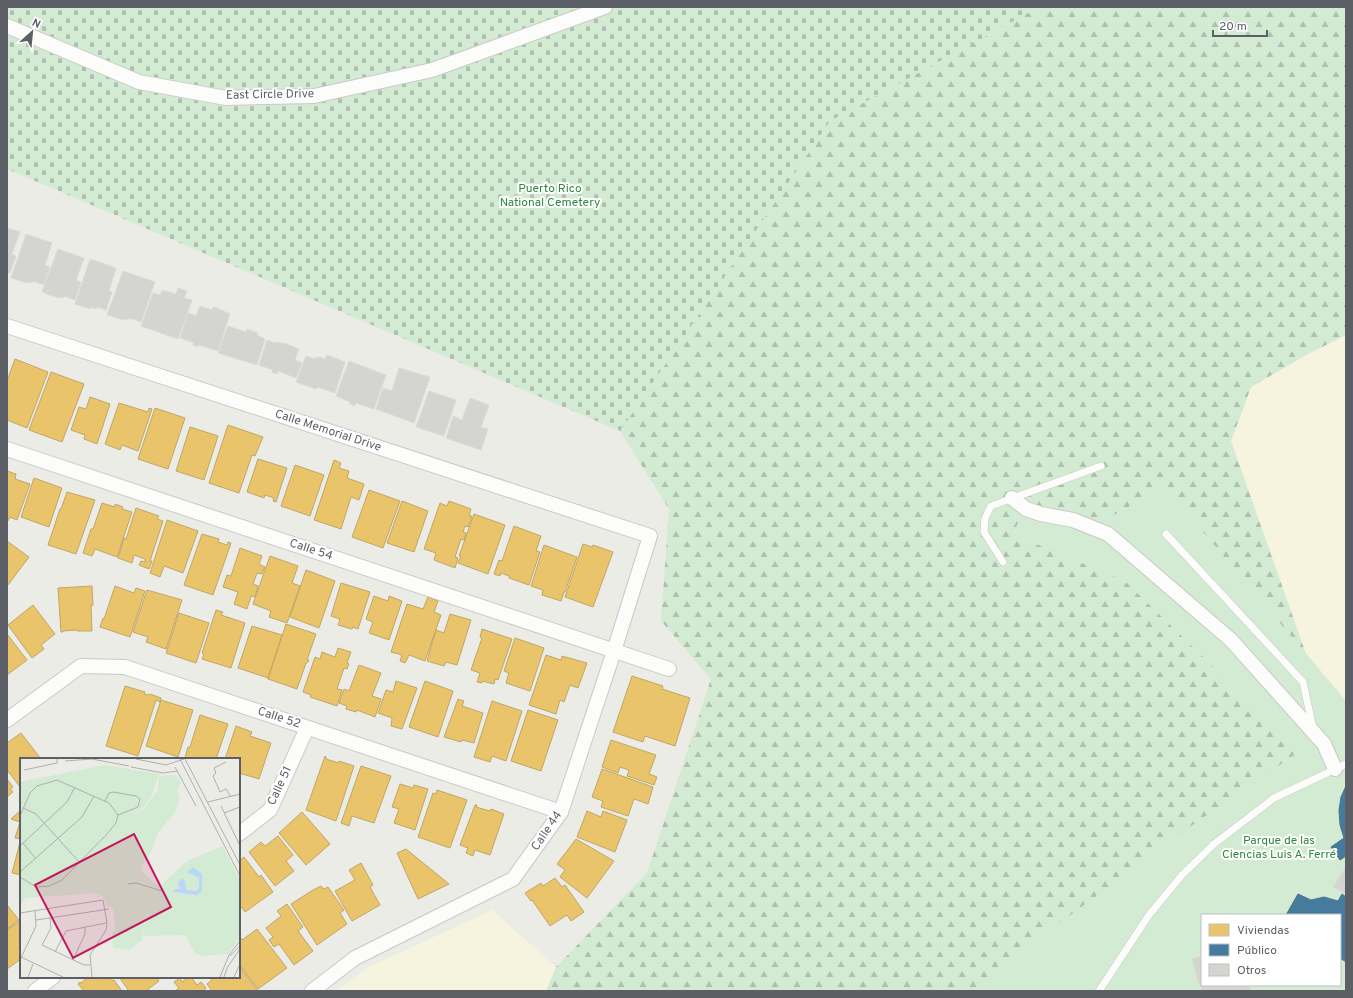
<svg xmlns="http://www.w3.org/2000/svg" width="1353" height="998" viewBox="0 0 1353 998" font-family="Overpass,sans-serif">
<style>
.commercial{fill:#f6f4df}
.forest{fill:url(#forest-firs)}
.cemetery{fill:url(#cemetery-stones)}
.park{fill:#d3ead3;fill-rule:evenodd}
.homes{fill:#e9c46a;stroke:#bfa668}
.public{fill:#457b9d;stroke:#4c738c}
.building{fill:#d4d4d1;stroke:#dcdbd6}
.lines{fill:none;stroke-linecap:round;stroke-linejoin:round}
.service-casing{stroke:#c8c9c7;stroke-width:8}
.minor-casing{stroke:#c8c9c7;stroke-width:16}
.service{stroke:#fcfcfb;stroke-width:7}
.minor{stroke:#fcfcfb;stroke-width:14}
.labels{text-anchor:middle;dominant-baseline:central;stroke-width:4;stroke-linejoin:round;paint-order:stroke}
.street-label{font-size:12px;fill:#5c5f65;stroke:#fff}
.park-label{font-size:12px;fill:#31873e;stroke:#fff}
.inset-road{fill:none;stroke:#aeb0af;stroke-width:1}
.view{fill:#c2185b;fill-opacity:0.15;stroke:#c2185b;stroke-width:2}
.inset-edge{fill:none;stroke:#5c5f65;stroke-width:2}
</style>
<defs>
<pattern id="forest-firs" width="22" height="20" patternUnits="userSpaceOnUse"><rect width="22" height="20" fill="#d3ead3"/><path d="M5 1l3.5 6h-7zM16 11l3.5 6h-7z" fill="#aec1af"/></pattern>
<pattern id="cemetery-stones" width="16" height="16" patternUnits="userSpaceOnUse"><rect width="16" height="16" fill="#d3ead3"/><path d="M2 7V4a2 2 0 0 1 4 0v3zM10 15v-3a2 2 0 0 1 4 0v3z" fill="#aec1af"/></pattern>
</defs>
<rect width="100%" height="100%" fill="#ecece7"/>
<g class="commercial">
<polygon points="1346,335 1346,701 1306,654 1231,441 1251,387 1308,354"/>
<polygon points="492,910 556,967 546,991 336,991 367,968"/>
</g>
<polygon class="forest" points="1039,7 1346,7 1346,335 1308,354 1251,387 1231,441 1306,654 1165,487 1103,521 1024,505 1014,534 1125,581 1301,751 1001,967 986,991 546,991 556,967 647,873 711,679 661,621 669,509 620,431 830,121"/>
<polygon class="cemetery" points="7,7 1039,7 830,121 620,431 7,169"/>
<path class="park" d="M1165 487 1346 701V991H986L1001 967 1175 837 1300 751 1125 581 1014 535 1024 505 1103 521ZM1202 915H1340V985H1202Z"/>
<g class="homes">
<polygon points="15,359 48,372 27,428 7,420 7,381"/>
<polygon points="51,372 84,384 62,442 29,430"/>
<polygon points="90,397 110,404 97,444 84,439 85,435 71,430 79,407 86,409"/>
<polygon points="119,403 148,412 149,408 152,409 138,451 122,445 120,450 105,444"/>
<polygon points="155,408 185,418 168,469 138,459"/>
<polygon points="228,425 263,437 255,456 252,455 239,493 209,483"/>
<polygon points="190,427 218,436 204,480 176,471"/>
<polygon points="258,459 287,468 276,502 273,501 274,498 265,495 264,498 247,492"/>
<polygon points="334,460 341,463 339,468 349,471 347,478 364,484 359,500 351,497 341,529 314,520"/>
<polygon points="295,465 324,475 310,516 281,506"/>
<polygon points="7,471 16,474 15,479 30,484 17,520 10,517 8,521 7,520"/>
<polygon points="34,478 62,488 49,527 21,517"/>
<polygon points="369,490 400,501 383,548 352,537"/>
<polygon points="67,492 95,500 76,554 48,545 60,509 61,509"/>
<polygon points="402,501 428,511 414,552 387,543"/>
<polygon points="449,501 471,509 469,516 472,516 468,527 465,526 463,532 466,533 464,540 461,539 455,557 458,558 455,568 434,560 436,553 424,549 440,503 447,506"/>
<polygon points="102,503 115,507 115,504 123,507 122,509 132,512 117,557 95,549 92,556 83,553 91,529 93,529"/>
<polygon points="136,508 159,516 157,519 163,521 150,561 152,561 149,569 139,565 141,561 145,562 145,559 134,555 132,563 118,558 124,538 126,539"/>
<polygon points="474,514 505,525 488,574 458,563 461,556 459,556"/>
<polygon points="167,520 198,531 183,573 164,566 160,577 150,573"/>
<polygon points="514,526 541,536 536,551 540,552 529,585 509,578 509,576 501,573 500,576 494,574 499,560 502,561"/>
<polygon points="202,534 219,539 218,542 227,545 228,542 231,543 213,595 184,585"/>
<polygon points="7,541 29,557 8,585 7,584"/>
<polygon points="583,544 592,547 593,545 613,552 593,607 565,597"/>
<polygon points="544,545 577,557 565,592 564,592 561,601 542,595 543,590 531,586"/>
<polygon points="240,548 262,556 259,564 265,567 262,574 257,573 253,584 258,586 255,597 251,596 247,609 234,604 238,592 223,587 227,575 231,576"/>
<polygon points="270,556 298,566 292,583 300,586 287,623 269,617 271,611 253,604"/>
<polygon points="306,570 335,581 319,628 290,617"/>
<polygon points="341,583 370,592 358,629 353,627 352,629 338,625 340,619 331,616"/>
<polygon points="92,586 93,605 91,605 92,631 77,631 77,630 63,631 63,632 61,632 58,588"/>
<polygon points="115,586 134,593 136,588 145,591 130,637 100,627 103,618 104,619"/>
<polygon points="147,590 182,600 166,649 146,642 148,637 133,632"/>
<polygon points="374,596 388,601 389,596 402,601 389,640 369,633 373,622 366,619"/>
<polygon points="428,597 438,601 434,612 441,615 425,661 409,655 405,663 400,661 402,655 391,652 407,604 423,609"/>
<polygon points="33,605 55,634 41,645 44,649 32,658 8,625"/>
<polygon points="216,610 223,612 221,615 245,623 231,668 202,659 204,654 202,653"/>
<polygon points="179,613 209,623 196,663 166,653"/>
<polygon points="450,614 471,620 457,665 446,662 444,666 427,661 436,630 444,633"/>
<polygon points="286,624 316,634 307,660 309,660 307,663 306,663 297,689 268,679"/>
<polygon points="252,626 282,635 268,678 238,668"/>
<polygon points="482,629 512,639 498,680 495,679 494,684 482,681 482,683 477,682 480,673 471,670 482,638 480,637"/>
<polygon points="7,634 27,660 7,675"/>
<polygon points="515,638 544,648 530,691 506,683 509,673 504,671"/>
<polygon points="338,648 351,652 347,663 349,664 347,669 344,668 337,689 342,690 337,706 310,697 311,695 303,692 315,657 320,659 322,652 335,657"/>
<polygon points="546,655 561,660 562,656 587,663 578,688 570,685 564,702 560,700 556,714 529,705"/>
<polygon points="359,665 381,673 372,696 381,699 375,717 357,710 356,712 346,709 347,706 339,703 344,689 349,691"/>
<polygon points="632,676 663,686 662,689 690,698 675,746 645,736 643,742 613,732"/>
<polygon points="396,681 417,688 402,729 391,726 392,718 378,713 386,690 393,692"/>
<polygon points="425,681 453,691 438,737 409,727"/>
<polygon points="125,686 145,692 144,694 149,695 150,694 161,698 160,702 156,700 138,756 106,746"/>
<polygon points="458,699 464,701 462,706 483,713 474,743 462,740 461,742 444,737"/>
<polygon points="161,700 193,710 178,757 146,746"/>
<polygon points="492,701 522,711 506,761 492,756 490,762 474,757"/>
<polygon points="528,710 558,720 541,771 511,761"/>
<polygon points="200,715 228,724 216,759 188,759 185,758 188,747 190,747"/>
<polygon points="236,726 252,732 250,736 271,743 259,779 239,773 239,759 225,759"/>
<polygon points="21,733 41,759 21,759 21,788 7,770 7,743"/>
<polygon points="611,740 656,755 649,774 657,777 654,785 627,776 629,770 620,767 618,773 602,767"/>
<polygon points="325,756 326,757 326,759 339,763 339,761 354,766 336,821 306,810"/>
<polygon points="361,766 391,776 374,823 352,816 349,826 341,823"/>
<polygon points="602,769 653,787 648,804 634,799 628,816 601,807 603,801 592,797"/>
<polygon points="7,779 13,787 10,789 13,792 7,797"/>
<polygon points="400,784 413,788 414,785 428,789 415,830 394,823 399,809 392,807"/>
<polygon points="437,790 467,800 450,848 418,837 433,793 436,794"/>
<polygon points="475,805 477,805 476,807 490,811 491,809 504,814 490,855 475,850 473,856 466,853 468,848 460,845"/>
<polygon points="21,810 21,839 15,838 20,822 11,819"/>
<polygon points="587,811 601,817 603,811 627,820 615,852 577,837"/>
<polygon points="302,812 330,844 306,865 279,833"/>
<polygon points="278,836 293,855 286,861 294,871 275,886 249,852 261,842 265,846"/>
<polygon points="576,839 614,861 587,898 560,877 565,870 557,864"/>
<polygon points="20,842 21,842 21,875 12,873"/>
<polygon points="406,849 449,884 418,899 397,853"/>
<polygon points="244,857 259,877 261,875 273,892 245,912 239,904 239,861"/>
<polygon points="361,863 373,885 370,887 380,905 352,921 335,891 355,880 349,870"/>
<polygon points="555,878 562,887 565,885 584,912 571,921 567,915 550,926 532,900 531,901 525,893 541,883 543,886"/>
<polygon points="321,886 324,889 328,887 344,910 340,913 347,924 317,945 291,904 313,890"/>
<polygon points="287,904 303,927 298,931 313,951 294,965 279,944 274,947 269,940 273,937 266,928 281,916 277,911"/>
<polygon points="7,905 19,920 7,929"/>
<polygon points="20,921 21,959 7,969 7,930"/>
<polygon points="257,929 287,968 258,989 239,964 239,938 240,937 242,940"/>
<polygon points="239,966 258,991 212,991 207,984 212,980 209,977 239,977"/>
<polygon points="88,977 110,977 113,981 114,980 122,991 84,991 78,984 80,982 81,983"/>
<polygon points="119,977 156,977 159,981 146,991 129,991"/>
<polygon points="188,977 191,977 197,985 201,982 206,988 203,991 175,991 179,988 174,982 180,978 182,982"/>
</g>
<g class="public">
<polygon points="1346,786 1346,856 1340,860 1331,847 1344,838 1340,825 1339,810 1341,797"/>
<polygon points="1298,894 1311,900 1324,897 1338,901 1342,894 1346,897 1346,962 1340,958 1340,915 1286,915"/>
</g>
<g class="building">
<polygon points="7,228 20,232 12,254 16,256 10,273 7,272"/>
<polygon points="26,234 52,243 45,265 50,267 44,285 33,281 32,283 28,282 27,283 11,278"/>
<polygon points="58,249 84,258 76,280 81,282 75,300 64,296 63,298 59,297 58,298 42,292"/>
<polygon points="90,259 116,268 109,291 112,292 106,310 97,307 96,309 91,307 91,309 75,304"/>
<polygon points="123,271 155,282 141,322 129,318 128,320 124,319 123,320 107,315"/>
<polygon points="178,288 187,291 184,298 192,300 178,339 141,326 153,293 160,295 162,290 176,294"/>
<polygon points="200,306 212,310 213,307 217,308 230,314 218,351 199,345 198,347 193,345 194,343 180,338 188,313 196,316"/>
<polygon points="228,326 246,332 247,329 258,333 257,335 265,339 257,365 218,353"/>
<polygon points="267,340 276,343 277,342 287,344 299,349 295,360 302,363 296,378 278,371 277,374 272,372 273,370 259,365"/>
<polygon points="327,355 345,362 335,393 317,387 316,389 296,382 306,356 316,359 316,357 319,358 319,357 325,359"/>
<polygon points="349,361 386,375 374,409 356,403 355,406 350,404 350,402 336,396"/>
<polygon points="399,368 430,377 414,423 376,409 383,388 392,391"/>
<polygon points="429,391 456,400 444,436 416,427"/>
<polygon points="470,398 489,405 481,427 488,429 481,450 446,438 453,416 462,420"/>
<polygon points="1346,867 1346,894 1333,887"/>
<polygon points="1202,956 1202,985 1247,985 1252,991 1203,991 1198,981 1192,959"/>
</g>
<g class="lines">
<defs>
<g id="service">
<polyline points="1166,534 1303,682 1313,728"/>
<polyline points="1003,562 984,532 985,518 991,506 1101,466"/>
<polyline points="1099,991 1149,915 1182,875 1214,844 1274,798 1346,764"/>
</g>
<g id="minor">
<polyline points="7,26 139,82 226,98 314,96 432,70 605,7"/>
<polyline points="7,326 650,536 614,651 561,812 513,879 355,958 312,991"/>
<polyline points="7,449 669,669"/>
<polyline points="1012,498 1026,509 1041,514 1073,520 1108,534 1231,640 1324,744 1335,769"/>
<polyline points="7,720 81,666 125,667 561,812"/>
<polyline points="239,834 270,810 307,728"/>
<polyline points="35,991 53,977"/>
</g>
</defs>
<use href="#service" class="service-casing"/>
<use href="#minor" class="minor-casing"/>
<use href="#service" class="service"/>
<use href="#minor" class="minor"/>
</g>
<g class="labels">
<g class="street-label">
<text transform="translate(270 95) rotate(-1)">East Circle Drive</text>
<text transform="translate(328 431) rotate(18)">Calle Memorial Drive</text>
<text transform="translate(311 550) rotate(18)">Calle 54</text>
<text transform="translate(279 718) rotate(18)">Calle 52</text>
<text transform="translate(280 786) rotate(-65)">Calle 51</text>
<text transform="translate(547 831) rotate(-56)">Calle 44</text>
</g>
<g class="park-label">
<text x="550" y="189">Puerto Rico<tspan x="550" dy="14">National Cemetery</tspan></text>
<text x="1279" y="841">Parque de las<tspan x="1279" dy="14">Ciencias Luis A. Ferré</tspan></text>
</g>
</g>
<g transform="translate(20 758)">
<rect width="220" height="220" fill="#ecece7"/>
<path d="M155 17 161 25 157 32 160 39 156 53 138 75 131 94 121 109 122 113 135 126 119 119 110 128 119 127 138 133 125 160 122 182 109 192 93 190 92 177 95 167 93 150 87 148 83 139 77 135 81 105 111 59 123 52 138 33 139 18Z" fill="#d3ead3"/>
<path d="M85 7 139 16 131 39 123 50 111 59 81 105 77 135 6 140 0 146V24Z" fill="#d3ead3"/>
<path d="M203 88 220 122V180L208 196 181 198 175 195 165 177 123 178 125 160 138 133 119 127 109 128V126L115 124 119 119 140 128 167 103Z" fill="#d3ead3"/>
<path d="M173 109 182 116V133L177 137 154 134V131H160L158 125 162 120 165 123 166 132 177 133 179 130V120L167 114Z" fill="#b9d7f8"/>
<path class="inset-road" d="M116 1 146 7 164 1M160 1 220 118M165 1 220 107M45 3 72 1 109 8M206 4 194 10 196 15 193 18 200 34 206 31 211 39M111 9 143 15 157 13M155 9 176 48M4 12 37 5V1M85 43 89 35 93 34 116 38 120 41 118 49 98 57M188 44 220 36M201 48 220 88M3 50 16 56 60 105M204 55 220 49M0 58 10 35 17 28 37 22 89 45 98 57 96 65 87 76 42 122 29 128 16 129 0 119M3 85 16 101M0 88 47 44 55 29M0 114 62 59 74 38M108 126 116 125 142 133M0 155 83 142 87 165 86 172 70 197 72 219M30 160 31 170 22 187 64 207H70M16 162 89 151M35 194 46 173 86 165M210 198 220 188M1 199 43 219M0 202 16 168 15 152M53 202 65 176V169M8 219 13 206M200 219 209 197 220 183M204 219 207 210 220 191M214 219 220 206"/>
<path class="view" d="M114 76 151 149 53 200 15 127Z"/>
<rect width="220" height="220" class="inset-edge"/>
</g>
<rect width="1353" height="998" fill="none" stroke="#5c5f65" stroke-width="16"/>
<rect x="1201" y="914" width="140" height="72" fill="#ffffff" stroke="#bebfc1"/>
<rect x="1209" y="924" width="20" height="12" fill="#e9c46a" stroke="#bebfc1"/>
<text x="1237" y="934" font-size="12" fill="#5c5f65">Viviendas</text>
<rect x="1209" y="944" width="20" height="12" fill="#457b9d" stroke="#bebfc1"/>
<text x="1237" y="954" font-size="12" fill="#5c5f65">Público</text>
<rect x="1209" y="964" width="20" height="12" fill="#d4d4d1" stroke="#bebfc1"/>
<text x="1237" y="974" font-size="12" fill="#5c5f65">Otros</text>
<g transform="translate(32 32) rotate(27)" stroke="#ffffff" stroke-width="3" paint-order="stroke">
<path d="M0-3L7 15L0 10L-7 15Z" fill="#5c5f65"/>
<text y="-6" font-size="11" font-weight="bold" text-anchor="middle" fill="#5c5f65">N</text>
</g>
<path d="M1213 30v6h54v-6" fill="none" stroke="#5c5f65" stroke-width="2"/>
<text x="1219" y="30" font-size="12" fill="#5c5f65" stroke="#ffffff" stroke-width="3" paint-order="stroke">20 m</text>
</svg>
